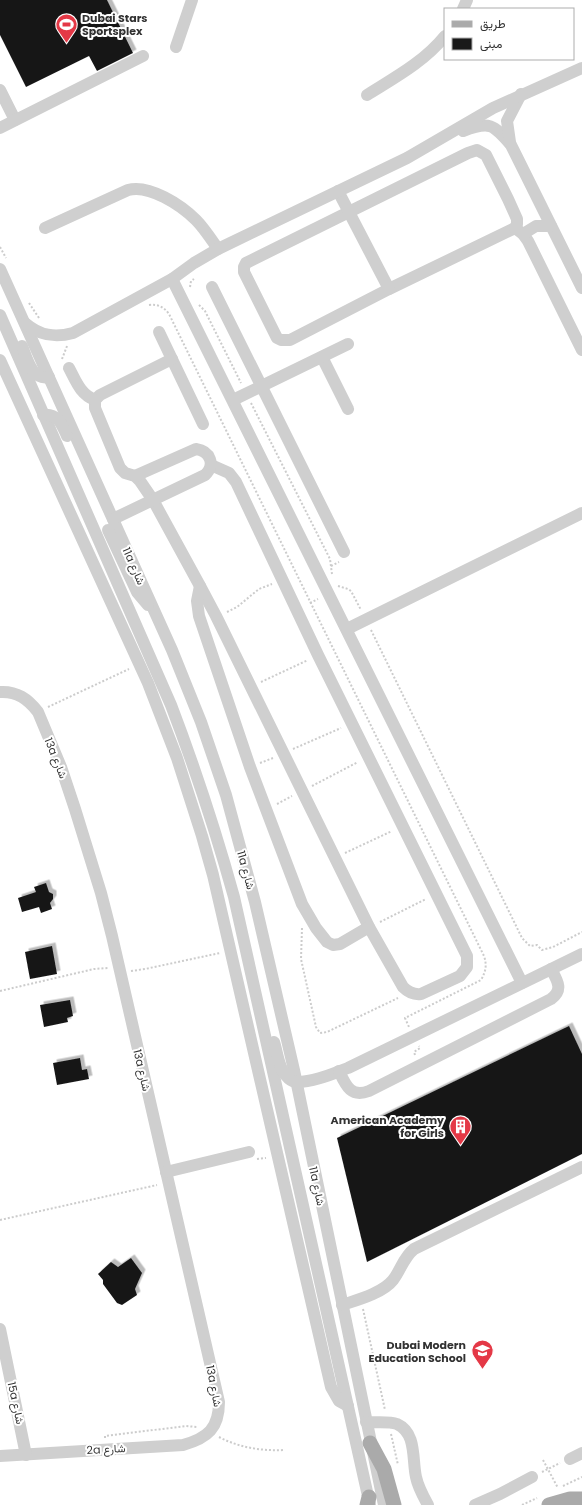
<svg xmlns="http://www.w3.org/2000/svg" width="582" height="1505" viewBox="0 0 582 1505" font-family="Poppins,Vazirmatn,sans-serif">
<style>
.building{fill:#191919;filter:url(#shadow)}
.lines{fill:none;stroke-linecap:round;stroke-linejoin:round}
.path{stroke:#ccc;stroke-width:2;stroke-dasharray:2 2;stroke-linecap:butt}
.minor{stroke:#cfcfcf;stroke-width:12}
.major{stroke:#aaa;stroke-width:15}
.labels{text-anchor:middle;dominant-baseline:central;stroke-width:4;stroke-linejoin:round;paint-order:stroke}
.poi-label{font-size:11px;font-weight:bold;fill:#323232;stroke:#fff;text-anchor:end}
.street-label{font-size:11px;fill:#323232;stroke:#fff}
</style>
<defs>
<filter id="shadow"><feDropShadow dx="3.5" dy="-3.5" stdDeviation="0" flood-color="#0004"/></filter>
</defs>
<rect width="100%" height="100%" fill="#fff"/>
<g class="building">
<polygon points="0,0 107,0 133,53 97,71 89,56 26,87 0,35"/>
<polygon points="46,883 49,892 53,894 53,899 50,903 52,909 41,913 39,907 22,912 18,898 36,892 34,887"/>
<polygon points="52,946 57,974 30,979 25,952"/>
<polygon points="70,1000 73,1016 67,1018 68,1022 44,1027 40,1005"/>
<polygon points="569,1026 582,1054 582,1154 367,1262 337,1138"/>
<polygon points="80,1058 82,1070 87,1069 89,1079 57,1085 53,1063"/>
<polygon points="131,1258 142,1273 135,1289 137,1295 122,1305 117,1303 103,1284 103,1280 98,1274 111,1262 118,1267"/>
</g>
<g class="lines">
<g class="path">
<polyline points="0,247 6,258"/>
<polyline points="190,287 191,281 194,279"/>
<polyline points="29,303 39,318"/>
<path d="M149 305C158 304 164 307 169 314L484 956C487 965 486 971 481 980L405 1018 409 1027"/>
<polyline points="199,305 205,311 241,383"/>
<polyline points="62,359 67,346"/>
<polyline points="251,403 330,559 332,574"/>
<polyline points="331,566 339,562"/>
<polyline points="338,586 348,589 351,591 361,610"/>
<polyline points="310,603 318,599"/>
<polyline points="227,612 237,607 259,589 272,584"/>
<polyline points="371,630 522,938 530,946 537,945 542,950 553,947 582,932"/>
<polyline points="261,682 308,660"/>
<polyline points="48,707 129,669"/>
<polyline points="293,749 341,728"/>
<polyline points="260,763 273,758"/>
<polyline points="312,786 358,762"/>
<polyline points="277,804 292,796"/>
<polyline points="345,853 392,831"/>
<polyline points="380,922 426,899"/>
<polyline points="302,928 301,959 316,1027 320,1033 327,1032 398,998"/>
<polyline points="131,971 145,969 220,953"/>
<polyline points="0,991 94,969 108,968"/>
<polyline points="415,1055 414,1052 420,1048 419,1046"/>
<polyline points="257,1159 266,1158"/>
<polyline points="0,1220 157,1185"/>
<polyline points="363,1309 385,1410"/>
<polyline points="391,1434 398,1465"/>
<path d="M219 1437C240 1448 262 1451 285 1450"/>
<polyline points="105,1438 105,1436 186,1426 197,1427"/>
<polyline points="543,1460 558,1488"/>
<polyline points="542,1472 560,1463"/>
<polyline points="563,1486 582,1477"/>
<polyline points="522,1505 537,1498"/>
</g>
<g class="minor">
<polyline points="463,9 467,0"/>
<polyline points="176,47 192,0"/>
<polyline points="0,90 15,120"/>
<path d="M367 95C394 78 424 62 445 36"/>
<polyline points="0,128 143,56"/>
<path d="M463 131C490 121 493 124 511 145L582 288"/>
<polyline points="510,142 507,121 521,94"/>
<polygon points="477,150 486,155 508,199 517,219 517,224 515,228 389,289 290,340 281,340 277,338 244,272 244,267 246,263 468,153"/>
<polyline points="338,191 389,289"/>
<path d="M45 228 128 190C149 184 181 205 196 220 204 228 211 239 218 249"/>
<polyline points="515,228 523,234 528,241 582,350"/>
<polyline points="523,234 536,226 551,226"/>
<polyline points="0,269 172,650 201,722 226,795 255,902 294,1070 384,1505"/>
<polyline points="172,279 522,983"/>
<polyline points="212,287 344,552"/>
<path d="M0 315 171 705C195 768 216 832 234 897L370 1505"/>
<path d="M25 323C40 336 55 338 73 333L172 279 194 263 218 249 407 158 493 108 582 68"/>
<polyline points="159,332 203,424"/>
<path d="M22 346C27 358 32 381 49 377"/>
<polyline points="322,357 348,409"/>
<path d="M172 359 100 395 95 400V408L120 468 125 473 135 476 140 481 153 500 200 586 216 616 369 927 403 987C408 992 413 995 421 994L460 976 467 967V956L318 655 236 482 229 473 211 465"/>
<polyline points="0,360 148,683 177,758 202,836 213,875 331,1387 339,1401 348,1406"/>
<path d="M69 368C76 381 80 394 95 400"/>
<polyline points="233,400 348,344"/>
<path d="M43 415C58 413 62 425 67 436"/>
<path d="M113 519 205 475C216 465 210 451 196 449L135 476"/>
<polyline points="108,530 137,592 148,605"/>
<polyline points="200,586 197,601 199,616 250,767 302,904 316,928 327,942 333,945 340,944 369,927"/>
<polyline points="347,629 582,513"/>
<path d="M0 692C17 691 28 699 38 712L61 767 75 809 101 893 112 936 219 1402C219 1428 208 1438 183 1445L0 1456"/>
<path d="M274 1042C277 1051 278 1063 283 1071 285 1076 291 1082 297 1082 314 1082 332 1074 348 1068L582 954"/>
<path d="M339 1071C346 1086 351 1098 369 1091L551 999C564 990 557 980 551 969"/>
<polyline points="166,1172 249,1152"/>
<path d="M342 1305C357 1300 383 1293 393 1280 401 1270 403 1258 414 1249L582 1167"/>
<polyline points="0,1329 26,1455"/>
<path d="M366 1422C375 1423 389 1421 397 1424 417 1433 412 1460 416 1477 418 1487 423 1496 428 1505"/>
<polyline points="570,1459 582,1453"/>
<polyline points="475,1505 500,1494 532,1477"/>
</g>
<g class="major">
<polyline points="370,1443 384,1469 394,1505"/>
<polyline points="367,1505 369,1497"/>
<polyline points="549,1505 570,1499 582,1499"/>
</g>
</g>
<defs>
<symbol id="stadium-pin" viewBox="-11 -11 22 30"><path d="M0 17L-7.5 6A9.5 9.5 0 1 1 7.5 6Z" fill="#e43846" stroke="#fff"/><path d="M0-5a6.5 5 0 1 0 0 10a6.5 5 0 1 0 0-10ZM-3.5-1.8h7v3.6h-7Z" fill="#fff"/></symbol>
<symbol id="building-pin" viewBox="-11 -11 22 30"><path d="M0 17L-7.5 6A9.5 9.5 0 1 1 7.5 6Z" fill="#e43846" stroke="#fff"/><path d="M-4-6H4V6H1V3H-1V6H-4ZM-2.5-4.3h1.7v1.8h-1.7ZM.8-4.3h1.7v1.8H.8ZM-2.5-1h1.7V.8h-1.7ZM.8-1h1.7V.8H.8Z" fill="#fff"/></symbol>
<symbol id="school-pin" viewBox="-11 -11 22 30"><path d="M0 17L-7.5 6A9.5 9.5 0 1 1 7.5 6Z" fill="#e43846" stroke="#fff"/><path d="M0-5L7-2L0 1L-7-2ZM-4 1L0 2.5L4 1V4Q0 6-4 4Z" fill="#fff"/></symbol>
</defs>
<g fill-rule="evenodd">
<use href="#stadium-pin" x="54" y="12" width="25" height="34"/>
<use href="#building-pin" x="448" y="1114" width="25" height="34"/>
<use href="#school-pin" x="470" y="1338" width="25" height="34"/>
</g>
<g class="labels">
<g class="poi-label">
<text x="82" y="18" text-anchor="start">Dubai Stars<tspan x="82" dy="13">Sportsplex</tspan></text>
<text x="444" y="1120">American Academy<tspan x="444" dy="13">for Girls</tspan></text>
<text x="466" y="1345">Dubai Modern<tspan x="466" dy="13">Education School</tspan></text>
</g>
<g class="street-label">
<text transform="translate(134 566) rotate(66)">11a شارع</text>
<text transform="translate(56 758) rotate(68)">13a شارع</text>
<text transform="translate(246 870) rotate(75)">11a شارع</text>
<text transform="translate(142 1070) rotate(77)">13a شارع</text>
<text transform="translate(317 1186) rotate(78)">11a شارع</text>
<text transform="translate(214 1386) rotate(79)">13a شارع</text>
<text transform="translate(16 1403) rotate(78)">15a شارع</text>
<text transform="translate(106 1449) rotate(-3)">2a شارع</text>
</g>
</g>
<rect x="444" y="8" width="130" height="52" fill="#ffffff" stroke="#adadad"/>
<rect x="452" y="21" width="20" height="6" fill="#aaaaaa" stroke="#adadad"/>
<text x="480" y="28" font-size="12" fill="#323232">طريق</text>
<rect x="452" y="38" width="20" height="12" fill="#191919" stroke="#adadad"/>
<text x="480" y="48" font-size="12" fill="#323232">مبنى</text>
</svg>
